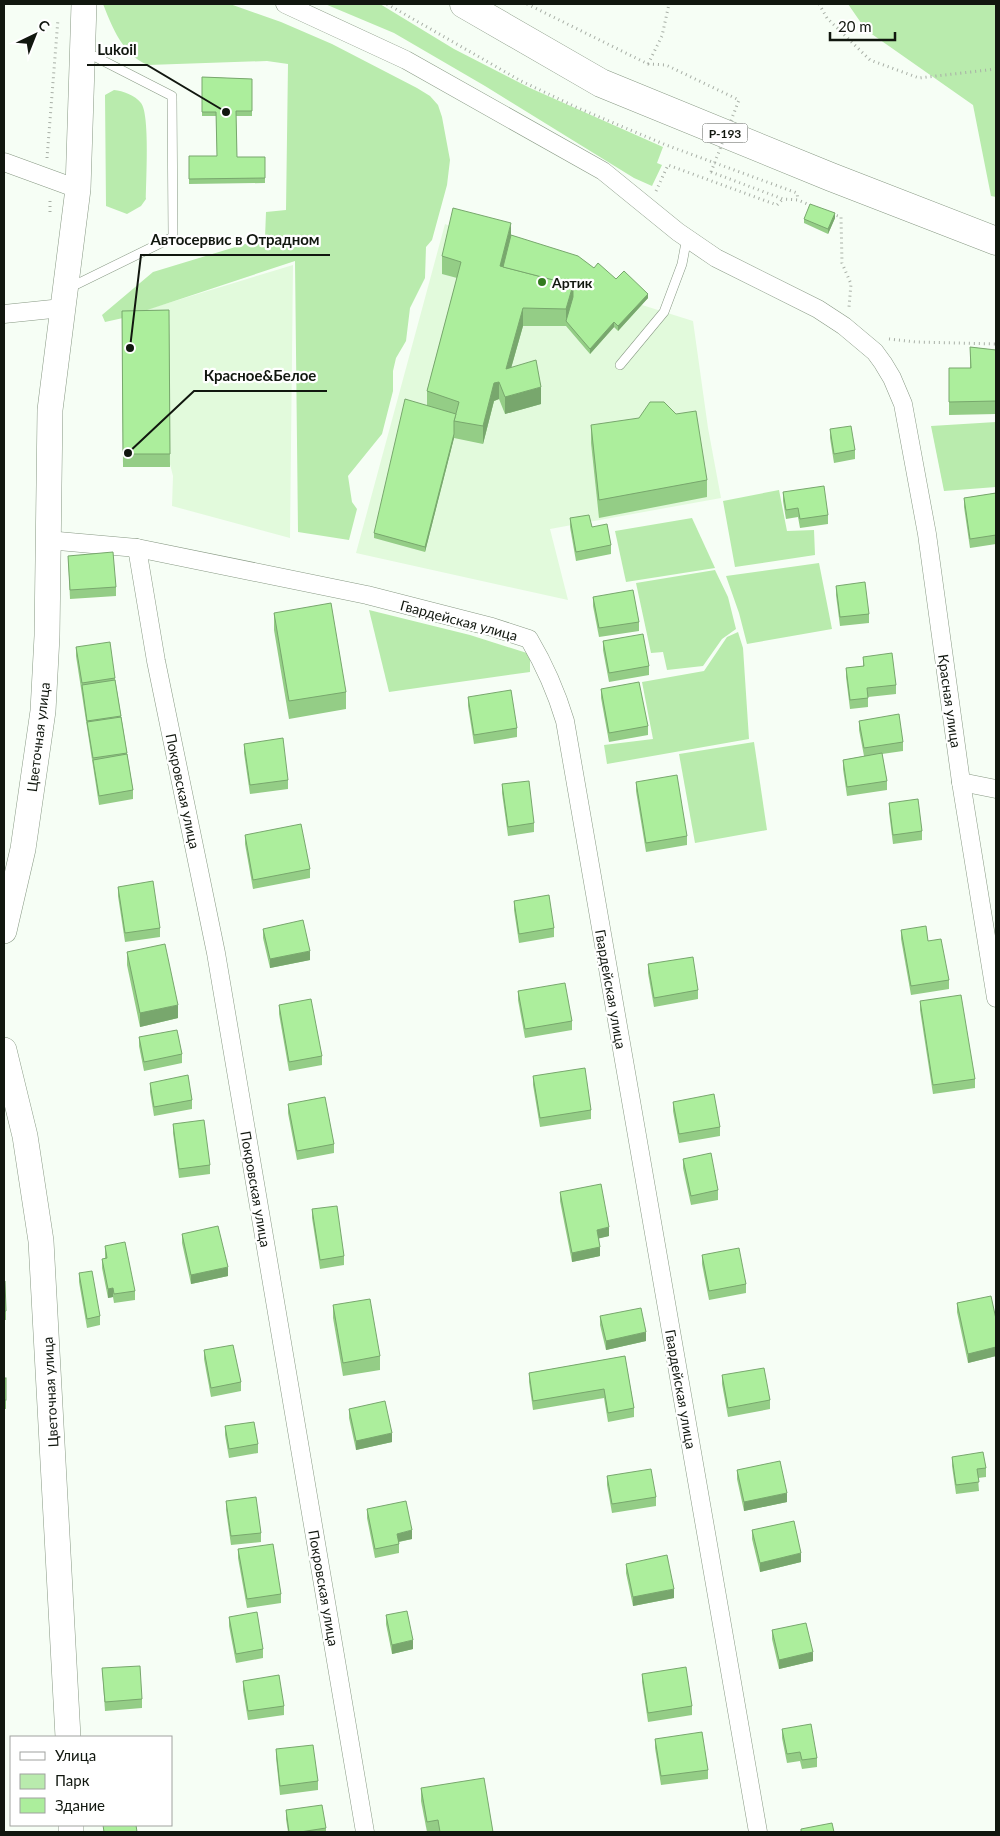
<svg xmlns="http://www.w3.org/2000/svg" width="1000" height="1836" viewBox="0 0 1000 1836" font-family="Lato,sans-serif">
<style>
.built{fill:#e2fadc}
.green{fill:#b9ebad}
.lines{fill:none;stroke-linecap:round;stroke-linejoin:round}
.lane-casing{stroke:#889984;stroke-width:10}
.street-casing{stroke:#889984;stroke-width:19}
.secondary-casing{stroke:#889984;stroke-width:26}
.highway-casing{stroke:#889984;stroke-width:29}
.path{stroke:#a8afa6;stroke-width:3;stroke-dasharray:1 4;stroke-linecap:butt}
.lane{stroke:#fff;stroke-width:9}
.street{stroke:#fff;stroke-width:18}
.secondary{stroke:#fff;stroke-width:25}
.highway{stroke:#fff;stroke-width:28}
.path-bridge{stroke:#a8afa6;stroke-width:3;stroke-dasharray:1 4;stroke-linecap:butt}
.wall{fill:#94cd86}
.shaded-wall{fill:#78a76d}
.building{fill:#acee9c;stroke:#78a76d}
.poi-dot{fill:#327a1e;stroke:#fff;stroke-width:2}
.labels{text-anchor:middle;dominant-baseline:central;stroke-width:4.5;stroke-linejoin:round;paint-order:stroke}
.shield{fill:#fff;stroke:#585d57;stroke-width:1}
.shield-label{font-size:12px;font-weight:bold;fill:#11170f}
.poi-label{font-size:14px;font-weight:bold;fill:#11170f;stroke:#fff;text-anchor:start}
.street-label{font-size:14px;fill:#11170f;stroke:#fff}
.leader{fill:none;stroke:#11170f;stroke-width:2}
.callout-dot{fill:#11170f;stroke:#fff;stroke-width:2}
.callout-label{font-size:15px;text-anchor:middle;font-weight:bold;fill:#11170f;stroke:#fff;stroke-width:4.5;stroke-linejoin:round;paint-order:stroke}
</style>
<rect width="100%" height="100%" fill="#f6fef5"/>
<g class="built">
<polygon points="445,224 642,305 693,321 708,428 721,498 550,529 568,600 356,553"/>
<polygon points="293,265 290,538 172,506 173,476 132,314"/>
</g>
<g class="green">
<path d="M103 4H230L281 22 332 44 417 88 430 96 438 105 442 117 450 160 447 185 432 240 426 247 425 278 410 308 406 341 396 358 393 371V391L382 434 348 476 352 502 357 509 349 540 298 532 295 261 123 318 105 322 102 315 153 272 265 238 266 212 286 210 288 64 267 61 148 65C123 55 112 27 103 4Z"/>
<polygon points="325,4 380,4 454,49 530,88 663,147 657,163 662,165 652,186 634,178 485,86 394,33"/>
<polygon points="848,4 996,4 996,197 991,196 973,105 866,30"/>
<path d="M114 90C123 91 135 95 141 103 150 114 146 181 146 199L141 206 127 214 106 206 105 95Z"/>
<polygon points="996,422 996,487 944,491 931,426"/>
<polygon points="779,490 787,531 814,530 815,555 735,567 723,501"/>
<polygon points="692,518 715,568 626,582 615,531"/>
<polygon points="819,563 832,629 747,644 739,613 726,576"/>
<polygon points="715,570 728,597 736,629 722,639 703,666 667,670 663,652 651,653 636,583"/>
<polygon points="369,610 470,635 530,654 530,672 389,692"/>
<polygon points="738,632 743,648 749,739 607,764 604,745 653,739 642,682 704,671 727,637"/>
<polygon points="754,742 767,830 695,843 679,754"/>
</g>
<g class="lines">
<defs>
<g id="lane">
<polyline points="69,288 173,237 172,96 84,51"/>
<polyline points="620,365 664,312 682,264 687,237"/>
</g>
<g id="street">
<polyline points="285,4 406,60 603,171 678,232 716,258 818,309 844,326 875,352 883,363 892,378 903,404 927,534 961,782 996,998"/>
<polyline points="4,162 78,189"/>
<polyline points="4,314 62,308"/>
<path d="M47 540 137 548 367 595 492 627 529 639C545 666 556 691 565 721L758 1832"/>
<polyline points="137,548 156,661 216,953 365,1832"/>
<polyline points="961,782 996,789"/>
</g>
<g id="secondary">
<polyline points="4,931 23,849 43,711 47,636 50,410 78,189 84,4"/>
<polyline points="4,1050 25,1136 41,1241 68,1737"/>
<polyline points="71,1825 71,1832"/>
</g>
<polyline id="highway" points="464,4 601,83 831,177 996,241"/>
</defs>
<use href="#lane" class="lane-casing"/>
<use href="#street" class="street-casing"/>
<use href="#secondary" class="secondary-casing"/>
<use href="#highway" class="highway-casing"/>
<g class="path">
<polyline points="387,4 521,81 578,108 666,145 797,193 798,200"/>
<polyline points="527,4 648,64 666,65 739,100"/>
<polyline points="819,4 827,18 870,60 919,78 996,69"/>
<polyline points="648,64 662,36 669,4"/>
<polyline points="47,158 58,19"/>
<polyline points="711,172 783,199 798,200 812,206"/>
<polyline points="656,191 668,165 777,205 783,199"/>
<polyline points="50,212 50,199"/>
<polyline points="832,214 841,217 842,263 851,284 849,307"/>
<polyline points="889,339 916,342 996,344"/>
</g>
<use href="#lane" class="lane"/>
<use href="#street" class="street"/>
<use href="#secondary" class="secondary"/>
<use href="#highway" class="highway"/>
<polyline class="path-bridge" points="711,172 739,100"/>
</g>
<g class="wall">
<polygon points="202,77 252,79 252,116 236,116 237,157 265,157 265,183 189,184 189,156 217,156 216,116 202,116"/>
<polygon points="835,218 828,234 804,223 804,219"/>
<polygon points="511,235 594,268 616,279 648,298 618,331 614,327 590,354 566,326 523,326 511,368 541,404 505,414 499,399 494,401 483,444 454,438 425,552 374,538 374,533 427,405 427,391 457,278 442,274 442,256"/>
<polygon points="169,310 170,467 123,467 122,311"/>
<polygon points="970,347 996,350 996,414 949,415 949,368 970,368"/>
<polygon points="591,425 707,480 707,497 599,518 591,443"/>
<polygon points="830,429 855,450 855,459 834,463 830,438"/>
<polygon points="783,492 828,515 828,524 800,528 798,517 786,519 783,501"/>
<polygon points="996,493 996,544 970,548 964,507 964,498"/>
<polygon points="570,518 611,545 611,554 576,561 570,527"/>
<polygon points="68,556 116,587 116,596 70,599"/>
<polygon points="836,586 869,614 869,623 840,626 836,595"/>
<polygon points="593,597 639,622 639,631 599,637 593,606"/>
<polygon points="274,613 346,692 346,709 289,719 274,630"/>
<polygon points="603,641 649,666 649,675 609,682 603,650"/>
<polygon points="76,647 115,678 133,790 133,799 99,805 76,656"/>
<polygon points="863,657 896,685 896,694 868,697 868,707 850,709 846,677 846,668 863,666"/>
<polygon points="601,689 648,726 648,735 609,742 601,698"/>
<polygon points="468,697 517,728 517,737 474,744 468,706"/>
<polygon points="859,721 903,742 903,751 882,754 887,781 887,790 847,796 843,769 843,760 864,756 859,730"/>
<polygon points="244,744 288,780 288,789 250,794 244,753"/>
<polygon points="636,782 687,836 687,845 646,852 636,791"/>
<polygon points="502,784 534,823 534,832 508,836 502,793"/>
<polygon points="889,803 922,831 922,840 893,844 889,812"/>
<polygon points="245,835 310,869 310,878 253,889 245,844"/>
<polygon points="118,887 160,928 160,937 125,942 118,896"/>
<polygon points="514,901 554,928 554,937 519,943 514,910"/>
<polygon points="263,929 310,960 270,968 263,938"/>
<polygon points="901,930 928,941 949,980 949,989 911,995 901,939"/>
<polygon points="127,952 178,1018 140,1027 127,965"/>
<polygon points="648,964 698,990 698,999 654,1007 648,973"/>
<polygon points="518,991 572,1021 572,1030 525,1038 518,1000"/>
<polygon points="920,1001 975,1079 975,1088 933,1094 920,1010"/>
<polygon points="279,1005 322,1056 322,1065 289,1071 279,1014"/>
<polygon points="139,1037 182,1054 182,1063 144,1071 139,1046"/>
<polygon points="533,1076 591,1110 591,1119 540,1127 533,1085"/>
<polygon points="150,1083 192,1100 192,1109 154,1116 150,1092"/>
<polygon points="673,1102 720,1127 720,1136 679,1143 673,1111"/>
<polygon points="288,1104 334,1144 334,1153 297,1160 288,1113"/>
<polygon points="173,1124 210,1165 210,1174 179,1178 173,1133"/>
<polygon points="683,1159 718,1190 718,1200 691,1205 683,1168"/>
<polygon points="560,1192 609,1236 599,1238 600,1256 572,1262 560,1201"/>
<polygon points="312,1209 344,1256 344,1265 320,1269 312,1218"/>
<polygon points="182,1234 228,1276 191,1284 182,1243"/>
<polygon points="105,1246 135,1291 135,1300 114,1303 113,1297 108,1298 102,1268 102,1259 105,1259"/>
<polygon points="702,1255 746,1284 746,1293 709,1300 702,1264"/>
<polygon points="79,1273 100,1316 100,1325 87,1328 79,1282"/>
<polygon points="4,1281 6,1311 6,1320 4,1320"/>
<polygon points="957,1303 996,1319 996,1356 968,1363 957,1312"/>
<polygon points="333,1305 380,1356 380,1370 343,1376 333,1318"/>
<polygon points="600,1316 646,1341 606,1350 600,1325"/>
<polygon points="204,1350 241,1382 241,1391 211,1397 204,1359"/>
<polygon points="625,1356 634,1408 634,1417 608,1422 604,1398 533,1410 529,1382 529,1373"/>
<polygon points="722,1375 770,1400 770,1409 728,1417 722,1384"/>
<rect x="4" y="1378" width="2" height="31"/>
<polygon points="349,1409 392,1442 356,1450 349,1418"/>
<polygon points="225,1426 258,1444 258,1453 229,1458 225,1435"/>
<polygon points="952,1457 986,1468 986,1477 978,1478 979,1491 956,1494 952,1466"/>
<polygon points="737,1470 787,1502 744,1511 737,1479"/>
<polygon points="607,1476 656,1497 656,1506 612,1513 607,1485"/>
<polygon points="226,1501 261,1533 261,1542 231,1545 226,1510"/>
<polygon points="367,1509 412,1539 399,1542 399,1553 375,1558 367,1518"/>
<polygon points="752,1530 801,1562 760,1572 752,1539"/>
<polygon points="238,1549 281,1594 281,1603 247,1608 238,1558"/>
<polygon points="626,1564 674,1598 633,1606 626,1573"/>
<polygon points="386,1615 413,1649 392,1654 386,1624"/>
<polygon points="229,1617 263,1649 263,1658 236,1663 229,1626"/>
<polygon points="772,1630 813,1661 779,1669 772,1639"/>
<polygon points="102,1668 142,1699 142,1708 105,1711"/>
<polygon points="642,1674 692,1706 692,1715 648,1722 642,1682"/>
<polygon points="243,1681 284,1706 284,1715 248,1720 243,1690"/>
<polygon points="782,1729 817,1758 817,1767 802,1769 800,1761 787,1763 782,1738"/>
<polygon points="655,1739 708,1770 708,1779 661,1785 655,1748"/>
<polygon points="276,1749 318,1781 318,1790 280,1795 276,1758"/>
<polygon points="421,1788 493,1832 427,1832 421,1801"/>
<polygon points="286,1810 326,1828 326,1832 288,1832 286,1819"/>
</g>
<g class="shaded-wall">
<polygon points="835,213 835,218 828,234 828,229"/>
<polygon points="511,223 511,240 501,279 500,266"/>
<polygon points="573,285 573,302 566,321 566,309"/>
<polygon points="648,294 648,298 618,331 618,326"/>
<polygon points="523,308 523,326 506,386 506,369"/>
<polygon points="614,322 614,327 590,354 590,349"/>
<polygon points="499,382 499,399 494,401 483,444 483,426 494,383"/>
<polygon points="541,387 541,404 505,414 505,397"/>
<polygon points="454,434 454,438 425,552 425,547"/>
<polygon points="310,951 310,960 270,968 270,959"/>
<polygon points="178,1005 178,1018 140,1027 140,1013"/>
<polygon points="609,1227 609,1236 597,1239 597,1230"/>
<polygon points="600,1247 600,1256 572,1262 572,1253"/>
<polygon points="228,1267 228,1276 191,1284 191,1275"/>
<polygon points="113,1288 113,1297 108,1298 108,1289"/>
<polygon points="646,1332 646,1341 606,1350 606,1341"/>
<polygon points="996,1347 996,1356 968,1363 968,1354"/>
<polygon points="392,1433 392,1442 356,1450 356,1441"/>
<polygon points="787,1493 787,1502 744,1511 744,1502"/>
<polygon points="412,1530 412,1539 397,1542 397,1534"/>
<polygon points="801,1553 801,1562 760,1572 760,1563"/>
<polygon points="674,1589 674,1598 633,1606 633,1597"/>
<polygon points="413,1640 413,1649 392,1654 392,1645"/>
<polygon points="813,1652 813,1661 779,1669 779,1660"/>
</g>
<g class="building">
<polygon points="202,77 252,79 252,111 236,111 237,157 265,157 265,178 189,179 189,156 217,156 216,112 202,112"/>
<polygon points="810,204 835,213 828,229 804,219"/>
<polygon points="453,208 511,223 500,266 573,285 566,309 523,308 506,369 536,360 541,387 505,397 499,382 494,383 483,426 454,421 459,402 427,391 461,262 442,256"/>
<polygon points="511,235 578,256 594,268 598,263 616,279 624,271 648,294 618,326 614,322 590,349 566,321 573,297 573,285 503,267"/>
<polygon points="169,310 170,454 123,454 122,311"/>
<polygon points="970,347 996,350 996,401 949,402 949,368 971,368"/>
<polygon points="405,399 456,414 454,421 454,434 425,547 374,533"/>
<polygon points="650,402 664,402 676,414 696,411 707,480 599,500 591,425 639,418"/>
<polygon points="851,426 855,450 834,454 830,429"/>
<polygon points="824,486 828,515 800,519 798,508 786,510 783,492"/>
<polygon points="996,493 996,535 970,539 964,498"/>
<polygon points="589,515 592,527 607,524 611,545 576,552 570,518"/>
<polygon points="113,552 116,587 70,590 68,556"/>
<polygon points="865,582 869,614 840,617 836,586"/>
<polygon points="633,590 639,622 599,628 593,597"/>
<polygon points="331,603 346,692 289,701 274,613"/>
<polygon points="643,634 649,666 609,673 603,641"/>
<polygon points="110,642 115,678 82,683 76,647"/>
<polygon points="892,653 896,685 867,688 868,698 850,700 846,668 864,666 863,657"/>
<polygon points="115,680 121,716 87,721 82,685"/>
<polygon points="639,682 648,726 609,733 601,689"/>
<polygon points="511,690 517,728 474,735 468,697"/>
<polygon points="899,714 903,742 864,748 859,721"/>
<polygon points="121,717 127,753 93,758 87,722"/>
<polygon points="283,738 288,780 250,785 244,744"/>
<polygon points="882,753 887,781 847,787 843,760"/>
<polygon points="127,754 133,790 99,796 93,760"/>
<polygon points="677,775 687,836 646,843 636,782"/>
<polygon points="529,781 534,823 508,827 502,784"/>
<polygon points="918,799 922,831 893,835 889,803"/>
<polygon points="301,824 310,869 253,880 245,835"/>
<polygon points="153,881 160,928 125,933 118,887"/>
<polygon points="549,895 554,928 519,934 514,901"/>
<polygon points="303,920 310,951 270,959 263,929"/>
<polygon points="926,926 928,941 941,939 949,980 911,986 901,930"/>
<polygon points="165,944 178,1005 140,1013 127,952"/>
<polygon points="693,957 698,990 654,998 648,964"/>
<polygon points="565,983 572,1021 525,1029 518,991"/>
<polygon points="961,995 975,1079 933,1085 920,1001"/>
<polygon points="311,999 322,1056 289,1062 279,1005"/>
<polygon points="177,1030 182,1054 144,1062 139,1037"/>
<polygon points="585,1068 591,1110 540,1118 533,1076"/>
<polygon points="188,1075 192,1100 154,1107 150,1083"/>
<polygon points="714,1094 720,1127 679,1134 673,1102"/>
<polygon points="325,1097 334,1144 297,1151 288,1104"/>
<polygon points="204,1120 210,1165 179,1169 173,1124"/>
<polygon points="711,1153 718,1190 691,1196 683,1159"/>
<polygon points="601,1184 609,1227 597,1230 600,1247 572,1253 560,1192"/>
<polygon points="337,1206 344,1256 320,1260 312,1209"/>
<polygon points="218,1226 228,1267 191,1275 182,1234"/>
<polygon points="125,1242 135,1291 114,1294 113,1288 108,1289 102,1259 107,1258 105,1246"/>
<polygon points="739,1248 746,1284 709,1291 702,1255"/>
<polygon points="92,1271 100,1316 87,1319 79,1273"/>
<polygon points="4,1281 5,1281 6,1311 4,1311"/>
<polygon points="991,1296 996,1319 996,1347 968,1354 957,1303"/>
<polygon points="370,1299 380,1356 343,1363 333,1305"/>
<polygon points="641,1308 646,1332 606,1341 600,1316"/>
<polygon points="233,1345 241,1382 211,1388 204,1350"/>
<polygon points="625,1356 634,1408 608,1413 604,1389 533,1401 529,1373"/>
<polygon points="764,1368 770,1400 728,1408 722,1375"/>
<rect x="4" y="1378" width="2" height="22"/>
<polygon points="385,1401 392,1433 356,1441 349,1409"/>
<polygon points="254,1422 258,1444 229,1449 225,1426"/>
<polygon points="983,1452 986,1468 977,1469 979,1482 956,1485 952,1457"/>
<polygon points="780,1461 787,1493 744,1502 737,1470"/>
<polygon points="651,1469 656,1497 612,1504 607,1476"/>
<polygon points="256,1497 261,1533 231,1536 226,1501"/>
<polygon points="406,1501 412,1530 397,1534 399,1544 375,1549 367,1509"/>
<polygon points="794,1521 801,1553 760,1563 752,1530"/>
<polygon points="273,1544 281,1594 247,1599 238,1549"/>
<polygon points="667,1555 674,1589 633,1597 626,1564"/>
<polygon points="407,1611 413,1640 392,1645 386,1615"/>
<polygon points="257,1612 263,1649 236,1654 229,1617"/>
<polygon points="806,1623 813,1652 779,1660 772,1630"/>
<polygon points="140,1666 142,1699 105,1702 102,1668"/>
<polygon points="686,1667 692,1706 648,1713 642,1674"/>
<polygon points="279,1675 284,1706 248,1711 243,1681"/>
<polygon points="811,1724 817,1758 802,1760 800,1752 787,1754 782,1729"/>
<polygon points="702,1732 708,1770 661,1776 655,1739"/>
<polygon points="313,1745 318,1781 280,1786 276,1749"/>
<polygon points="484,1778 493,1832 440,1832 438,1820 427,1822 421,1788"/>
<polygon points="322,1805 326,1828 300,1832 289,1832 286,1810"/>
<polygon points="832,1823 834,1832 801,1832 801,1829"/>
<polygon points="103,1825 136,1825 137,1832 104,1832"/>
</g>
<circle class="poi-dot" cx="542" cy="282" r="5"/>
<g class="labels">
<rect class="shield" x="702.5" y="123.5" width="45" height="19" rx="4"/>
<g class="shield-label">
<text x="725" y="133">Р-193</text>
</g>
<g class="poi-label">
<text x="552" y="282">Артик</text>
</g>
<g class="street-label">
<text transform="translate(459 620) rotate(15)">Гвардейская улица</text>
<text transform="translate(950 701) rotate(82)">Красная улица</text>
<text transform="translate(38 737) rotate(-83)">Цветочная улица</text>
<text transform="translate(183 791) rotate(78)">Покровская улица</text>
<text transform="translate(611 989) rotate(80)">Гвардейская улица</text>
<text transform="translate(256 1189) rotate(80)">Покровская улица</text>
<text transform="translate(681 1389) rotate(80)">Гвардейская улица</text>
<text transform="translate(50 1392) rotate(-93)">Цветочная улица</text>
<text transform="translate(324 1588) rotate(80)">Покровская улица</text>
</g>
</g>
<path class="leader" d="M226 112L147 65H87M130 348L141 255H330M128 453L194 391H327"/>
<g class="callout-dot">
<circle cx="226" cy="112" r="5"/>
<circle cx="130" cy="348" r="5"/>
<circle cx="128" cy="453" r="5"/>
</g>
<g class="callout-label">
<text x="117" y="55">Lukoil</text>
<text x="235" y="245">Автосервис в Отрадном</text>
<text x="260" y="381">Красное&amp;Белое</text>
</g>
<rect width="1000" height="1836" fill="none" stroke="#11170f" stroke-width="10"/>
<rect x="10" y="1736" width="162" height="90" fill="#ffffff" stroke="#a0a29f"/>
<rect x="20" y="1752" width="25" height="8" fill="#ffffff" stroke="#a0a29f"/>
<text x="55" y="1761" font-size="15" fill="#11170f">Улица</text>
<rect x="20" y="1774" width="25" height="15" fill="#b9ebad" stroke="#a0a29f"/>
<text x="55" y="1786" font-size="15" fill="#11170f">Парк</text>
<rect x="20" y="1798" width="25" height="15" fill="#acee9c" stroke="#a0a29f"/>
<text x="55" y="1811" font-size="15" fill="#11170f">Здание</text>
<g transform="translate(35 35) rotate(43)" stroke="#ffffff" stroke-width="4" paint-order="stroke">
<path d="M0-4L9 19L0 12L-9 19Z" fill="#11170f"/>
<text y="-8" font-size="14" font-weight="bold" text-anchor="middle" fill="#11170f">С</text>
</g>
<path d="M830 32v8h65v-8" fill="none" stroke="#11170f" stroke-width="2.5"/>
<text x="838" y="32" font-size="15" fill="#11170f" stroke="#ffffff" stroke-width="4" paint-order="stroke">20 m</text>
</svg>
